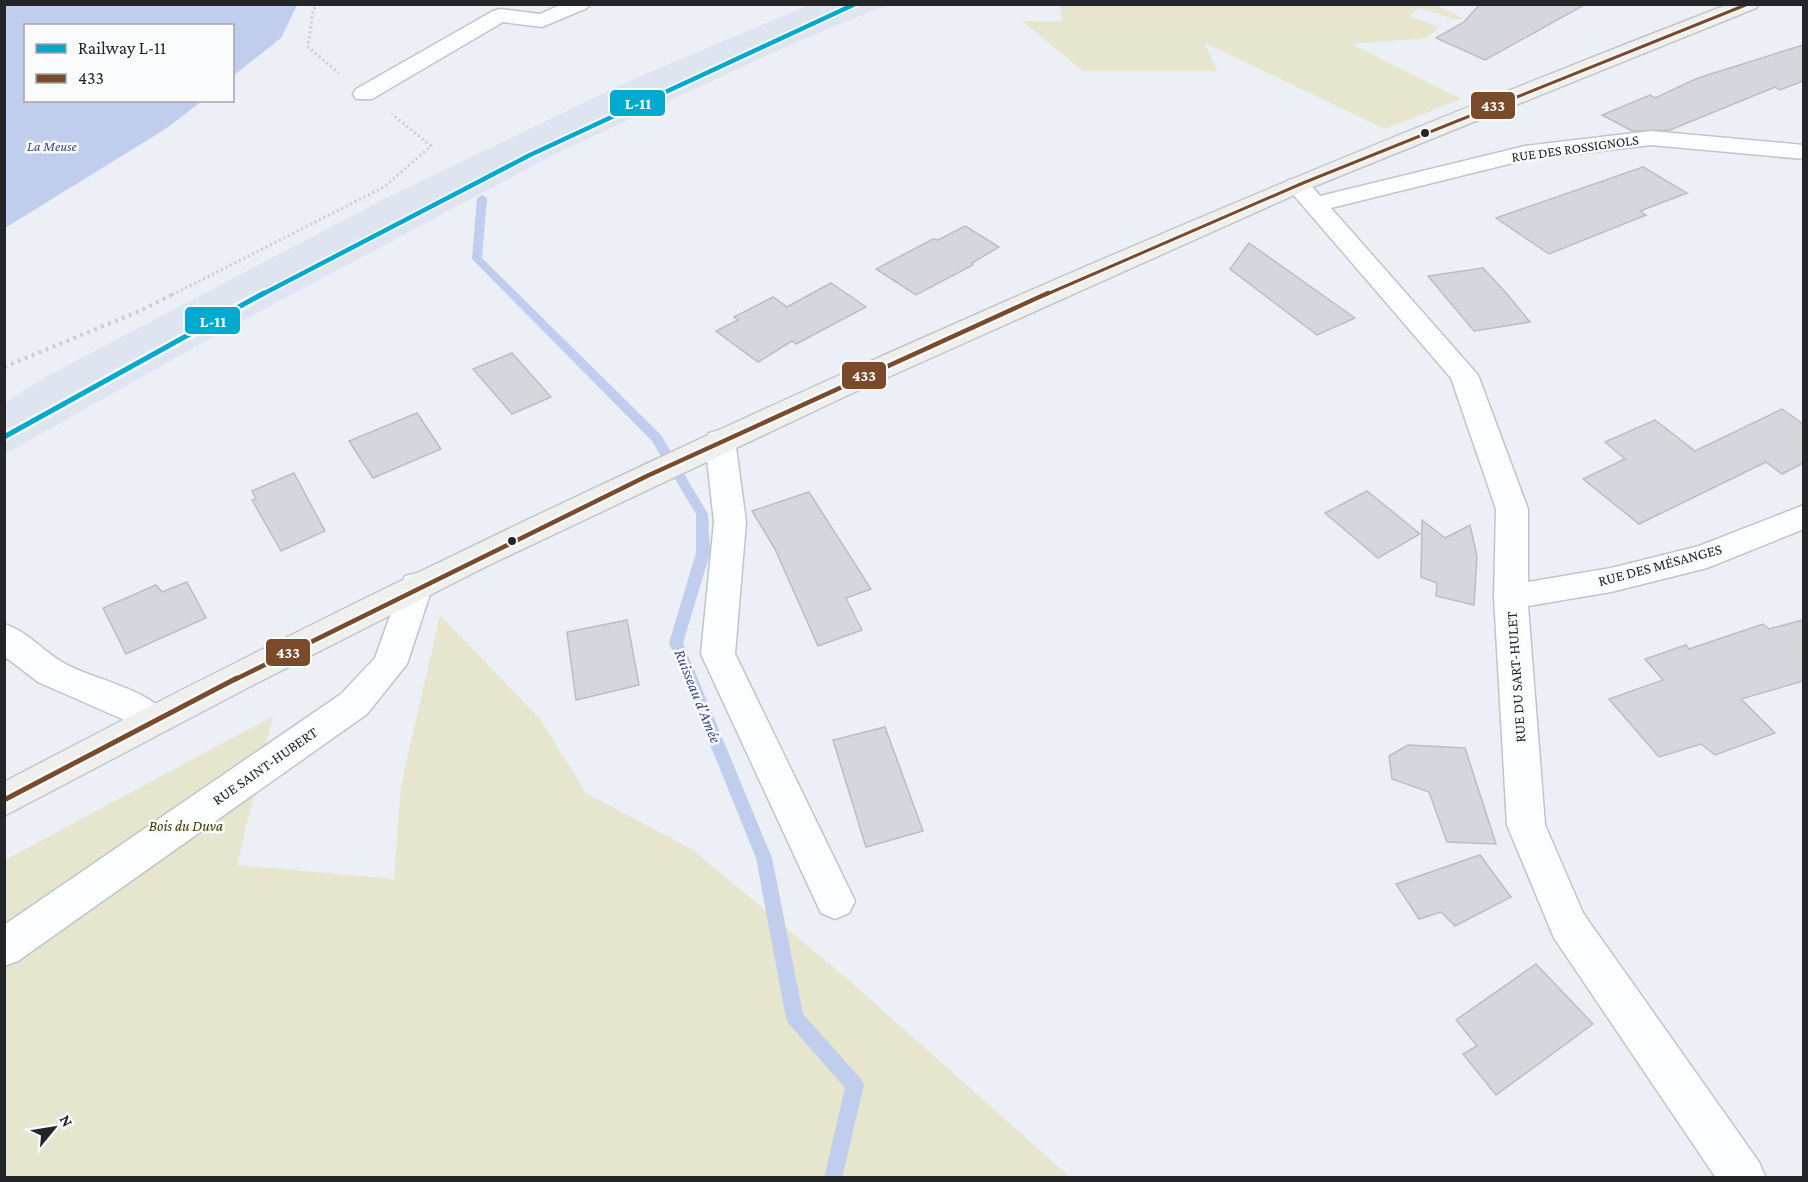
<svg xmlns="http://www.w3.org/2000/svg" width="1808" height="1182" viewBox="0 0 1808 1182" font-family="'Crimson Pro',serif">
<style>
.built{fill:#dfe4f1}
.green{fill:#e6e6cf}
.water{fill:#c1cdec}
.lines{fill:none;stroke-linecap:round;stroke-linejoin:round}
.stream{fill:#c1cdec;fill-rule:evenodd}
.building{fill:#d6d7dd;stroke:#bbbdc2;stroke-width:1.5}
.street-casing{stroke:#c2c4c9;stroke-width:3}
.secondary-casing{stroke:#c2c4c9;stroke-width:3}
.path-far1{stroke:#cccdd0;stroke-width:3;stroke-dasharray:2 3;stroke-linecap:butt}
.path{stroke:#cccdd0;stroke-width:4;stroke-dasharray:3 4.5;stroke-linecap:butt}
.street{fill:#fcfdfe;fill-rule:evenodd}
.secondary{fill:#efefee;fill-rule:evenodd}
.bus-1-far2-casing{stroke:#fafbfd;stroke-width:6}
.bus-1-far1-casing{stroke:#fafbfd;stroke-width:9}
.bus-1-casing{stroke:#fafbfd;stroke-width:10}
.bus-1-far2{stroke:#7a4b2a;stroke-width:3}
.bus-1-far1{stroke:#7a4b2a;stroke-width:4.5}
.bus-1{stroke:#7a4b2a;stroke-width:5}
.rail-1-far1-casing{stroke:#fafbfd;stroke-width:8}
.rail-1-casing{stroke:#fafbfd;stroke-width:10}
.rail-1-far1{stroke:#00a9ce;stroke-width:4.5}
.rail-1{stroke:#00a9ce;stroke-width:5}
.bus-dot{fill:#232529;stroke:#fafbfd;stroke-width:2}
.labels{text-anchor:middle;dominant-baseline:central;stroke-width:5;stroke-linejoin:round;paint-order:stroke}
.far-water-label{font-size:14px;font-style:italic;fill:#3c4c82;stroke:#fafbfd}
.far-street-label{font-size:14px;fill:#232529;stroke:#fafbfd}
.street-label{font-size:15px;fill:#232529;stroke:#fafbfd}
.park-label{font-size:15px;font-style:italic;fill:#403a00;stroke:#fafbfd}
.water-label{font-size:16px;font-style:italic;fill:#3c4c82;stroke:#fafbfd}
.line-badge{stroke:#fafbfd;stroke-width:2}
.badge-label{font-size:16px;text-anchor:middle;font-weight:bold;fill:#fff}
</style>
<rect width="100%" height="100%" fill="#eceff6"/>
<polygon class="built" points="809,5 887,5 789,45 555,154 227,329 5,454 5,403 49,375 384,199 631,80"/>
<g class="green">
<polygon points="1059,5 1435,5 1465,19 1453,19 1419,8 1409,16 1439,27 1427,38 1352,44 1461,99 1385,129 1205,43 1217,71 1083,71 1022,21 1063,21"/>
<polygon points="440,615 540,719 586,793 693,850 852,983 1070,1177 5,1178 5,860 273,716 237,865 394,879 401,786"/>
</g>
<polygon class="water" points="5,4 297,4 297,5 281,38 233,76 232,26 26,26 26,100 202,101 167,128 5,228"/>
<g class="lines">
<polygon class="stream" points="482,195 487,198 482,258 661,435 708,514 710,553 683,643 772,858 803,1014 861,1079 864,1085 842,1178 824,1178 845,1088 789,1024 786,1018 756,858 669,643 696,553 696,514 652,441 472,259 477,198"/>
</g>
<g class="building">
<polygon points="1480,4 1586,4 1485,60 1436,38 1464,22"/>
<polygon points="1803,45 1803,81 1780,90 1775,87 1670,130 1632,131 1602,115 1650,95 1655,98 1698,78"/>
<polygon points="1643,167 1687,193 1640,211 1646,215 1549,254 1496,218"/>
<polygon points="965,226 999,247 972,263 973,265 916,295 876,269 933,239 938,240"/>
<polygon points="1249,243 1355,318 1317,335 1230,269"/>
<polygon points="1483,268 1507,294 1530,322 1474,331 1428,276"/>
<polygon points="831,283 866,307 796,344 792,341 758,362 716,331 738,320 734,317 773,297 787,307"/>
<polygon points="512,353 551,397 512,414 473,369"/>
<polygon points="1782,409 1803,424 1803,463 1782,474 1766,462 1639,524 1583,479 1625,459 1605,442 1655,420 1695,451"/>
<polygon points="417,413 441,449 373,478 349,441"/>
<polygon points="294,473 325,531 281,551 252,500 256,499 252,491"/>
<polygon points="1367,491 1420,534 1378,558 1325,513"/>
<polygon points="809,492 871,589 846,598 862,630 818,646 775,549 752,511"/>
<polygon points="1422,520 1445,538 1470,525 1477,556 1474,605 1436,596 1437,583 1421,577"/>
<polygon points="187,582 206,618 126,654 103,608 156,585 162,592"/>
<polygon points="627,620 639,685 576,700 567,632"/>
<polygon points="1803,620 1803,681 1741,699 1775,733 1715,755 1701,744 1659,757 1609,699 1663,680 1645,659 1686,645 1689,649 1763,624 1769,629"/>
<polygon points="885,727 923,831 866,847 833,740"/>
<polygon points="1408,745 1465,748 1496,844 1447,842 1429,792 1392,779 1389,756"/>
<polygon points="1480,855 1511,897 1455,926 1441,912 1419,919 1396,884"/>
<polygon points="1536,964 1593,1024 1496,1095 1463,1054 1477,1046 1456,1020"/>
</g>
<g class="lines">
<defs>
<g id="street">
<polygon points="562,4 590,4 587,8 542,27 503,22 372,99 356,99 353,94 356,89 493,11 500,9 540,14"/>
<path d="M1651 131 1804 145V159L1651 145 1525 160 1331 208 1478 375 1528 509V582L1611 568 1699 546 1804 505V529L1707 568 1611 592 1528 606 1545 825 1583 913 1759 1162 1766 1178H1716L1554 938 1507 825 1494 597 1496 509 1451 378 1285 185 1288 180C1305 176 1310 184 1320 196L1525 146Z"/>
<polygon points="720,430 731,433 735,440 746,522 735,654 855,901 849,913 835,919 821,913 701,654 714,522 705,440 709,433"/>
<polygon points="417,573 429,576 433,585 407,664 367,714 18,961 4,966 4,925 341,694 375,658 401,585 405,576"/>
<path d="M4 624C27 631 42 650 62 662 92 680 154 689 170 720L165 730 152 734 139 730 122 719 38 682 4 656Z"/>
</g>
<path id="secondary" d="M1729 4H1759L1756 8 1310 188 846 396 487 566 251 686 4 816V782C563 488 1141 231 1729 4Z"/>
</defs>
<use href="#street" class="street-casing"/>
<use href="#secondary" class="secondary-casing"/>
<g class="path-far1">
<polyline points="319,4 313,10 308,47 339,73"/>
<polyline points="172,295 384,187 431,146 392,114"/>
</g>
<polyline class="path" points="4,367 142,310 175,293"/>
<use href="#street" class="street"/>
<use href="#secondary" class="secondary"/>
<defs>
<polyline id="bus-1-far2" points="1045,295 1303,183 1748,4"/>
<polyline id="bus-1-far1" points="234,680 647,476 1048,293"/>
<polyline id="bus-1" points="4,800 237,678"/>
</defs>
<use href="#bus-1-far2" class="bus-1-far2-casing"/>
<use href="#bus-1-far1" class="bus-1-far1-casing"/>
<use href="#bus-1" class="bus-1-casing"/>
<use href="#bus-1-far2" class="bus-1-far2"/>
<use href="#bus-1-far1" class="bus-1-far1"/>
<use href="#bus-1" class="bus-1"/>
<defs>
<polyline id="rail-1-far1" points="261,295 530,155 855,4"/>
<polyline id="rail-1" points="4,437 264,293"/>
</defs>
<use href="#rail-1-far1" class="rail-1-far1-casing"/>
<use href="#rail-1" class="rail-1-casing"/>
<use href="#rail-1-far1" class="rail-1-far1"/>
<use href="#rail-1" class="rail-1"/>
</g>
<g class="bus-dot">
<circle cx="1425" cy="133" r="5"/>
<circle cx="512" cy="541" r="5"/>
</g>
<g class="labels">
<g class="far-water-label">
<text x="52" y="146">La Meuse</text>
</g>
<g class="far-street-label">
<text transform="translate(1575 148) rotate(-8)">RUE DES ROSSIGNOLS</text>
</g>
<g class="street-label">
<text transform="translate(1660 565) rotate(-15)">RUE DES MÉSANGES</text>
<text transform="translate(1516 677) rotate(-94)">RUE DU SART-HULET</text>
<text transform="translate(265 766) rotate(-35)">RUE SAINT-HUBERT</text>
</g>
<g class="park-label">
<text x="186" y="826">Bois du Duva</text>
</g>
<g class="water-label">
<text transform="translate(698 696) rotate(68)">Ruisseau d'Amée</text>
</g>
</g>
<g class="line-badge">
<rect x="609" y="89" width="57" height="28" rx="6" fill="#00a9ce"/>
<rect x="1470" y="91" width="46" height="29" rx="6" fill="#7a4b2a"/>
<rect x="184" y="306" width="57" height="29" rx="6" fill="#00a9ce"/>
<rect x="841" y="361" width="46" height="29" rx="6" fill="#7a4b2a"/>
<rect x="265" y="638" width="46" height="29" rx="6" fill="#7a4b2a"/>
</g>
<g class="badge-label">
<text x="638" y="109">L-11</text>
<text x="1493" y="111">433</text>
<text x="213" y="327">L-11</text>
<text x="864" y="381">433</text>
<text x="288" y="658">433</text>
</g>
<rect width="1808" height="1182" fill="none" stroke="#232529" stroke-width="12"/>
<rect x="24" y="24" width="210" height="78" fill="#fafbfd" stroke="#a4a5a8" stroke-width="1.5"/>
<rect x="36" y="44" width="30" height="9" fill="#00a9ce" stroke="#a4a5a8" stroke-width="1.5"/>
<text x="78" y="54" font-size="18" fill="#232529">Railway L-11</text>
<rect x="36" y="74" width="30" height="9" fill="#7a4b2a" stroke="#a4a5a8" stroke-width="1.5"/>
<text x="78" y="84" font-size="18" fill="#232529">433</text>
<g transform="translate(54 1128) rotate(60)" stroke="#fafbfd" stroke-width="4.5" paint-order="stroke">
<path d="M0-4.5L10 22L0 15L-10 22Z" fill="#232529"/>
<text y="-9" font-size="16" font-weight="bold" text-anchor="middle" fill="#232529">N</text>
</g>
</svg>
